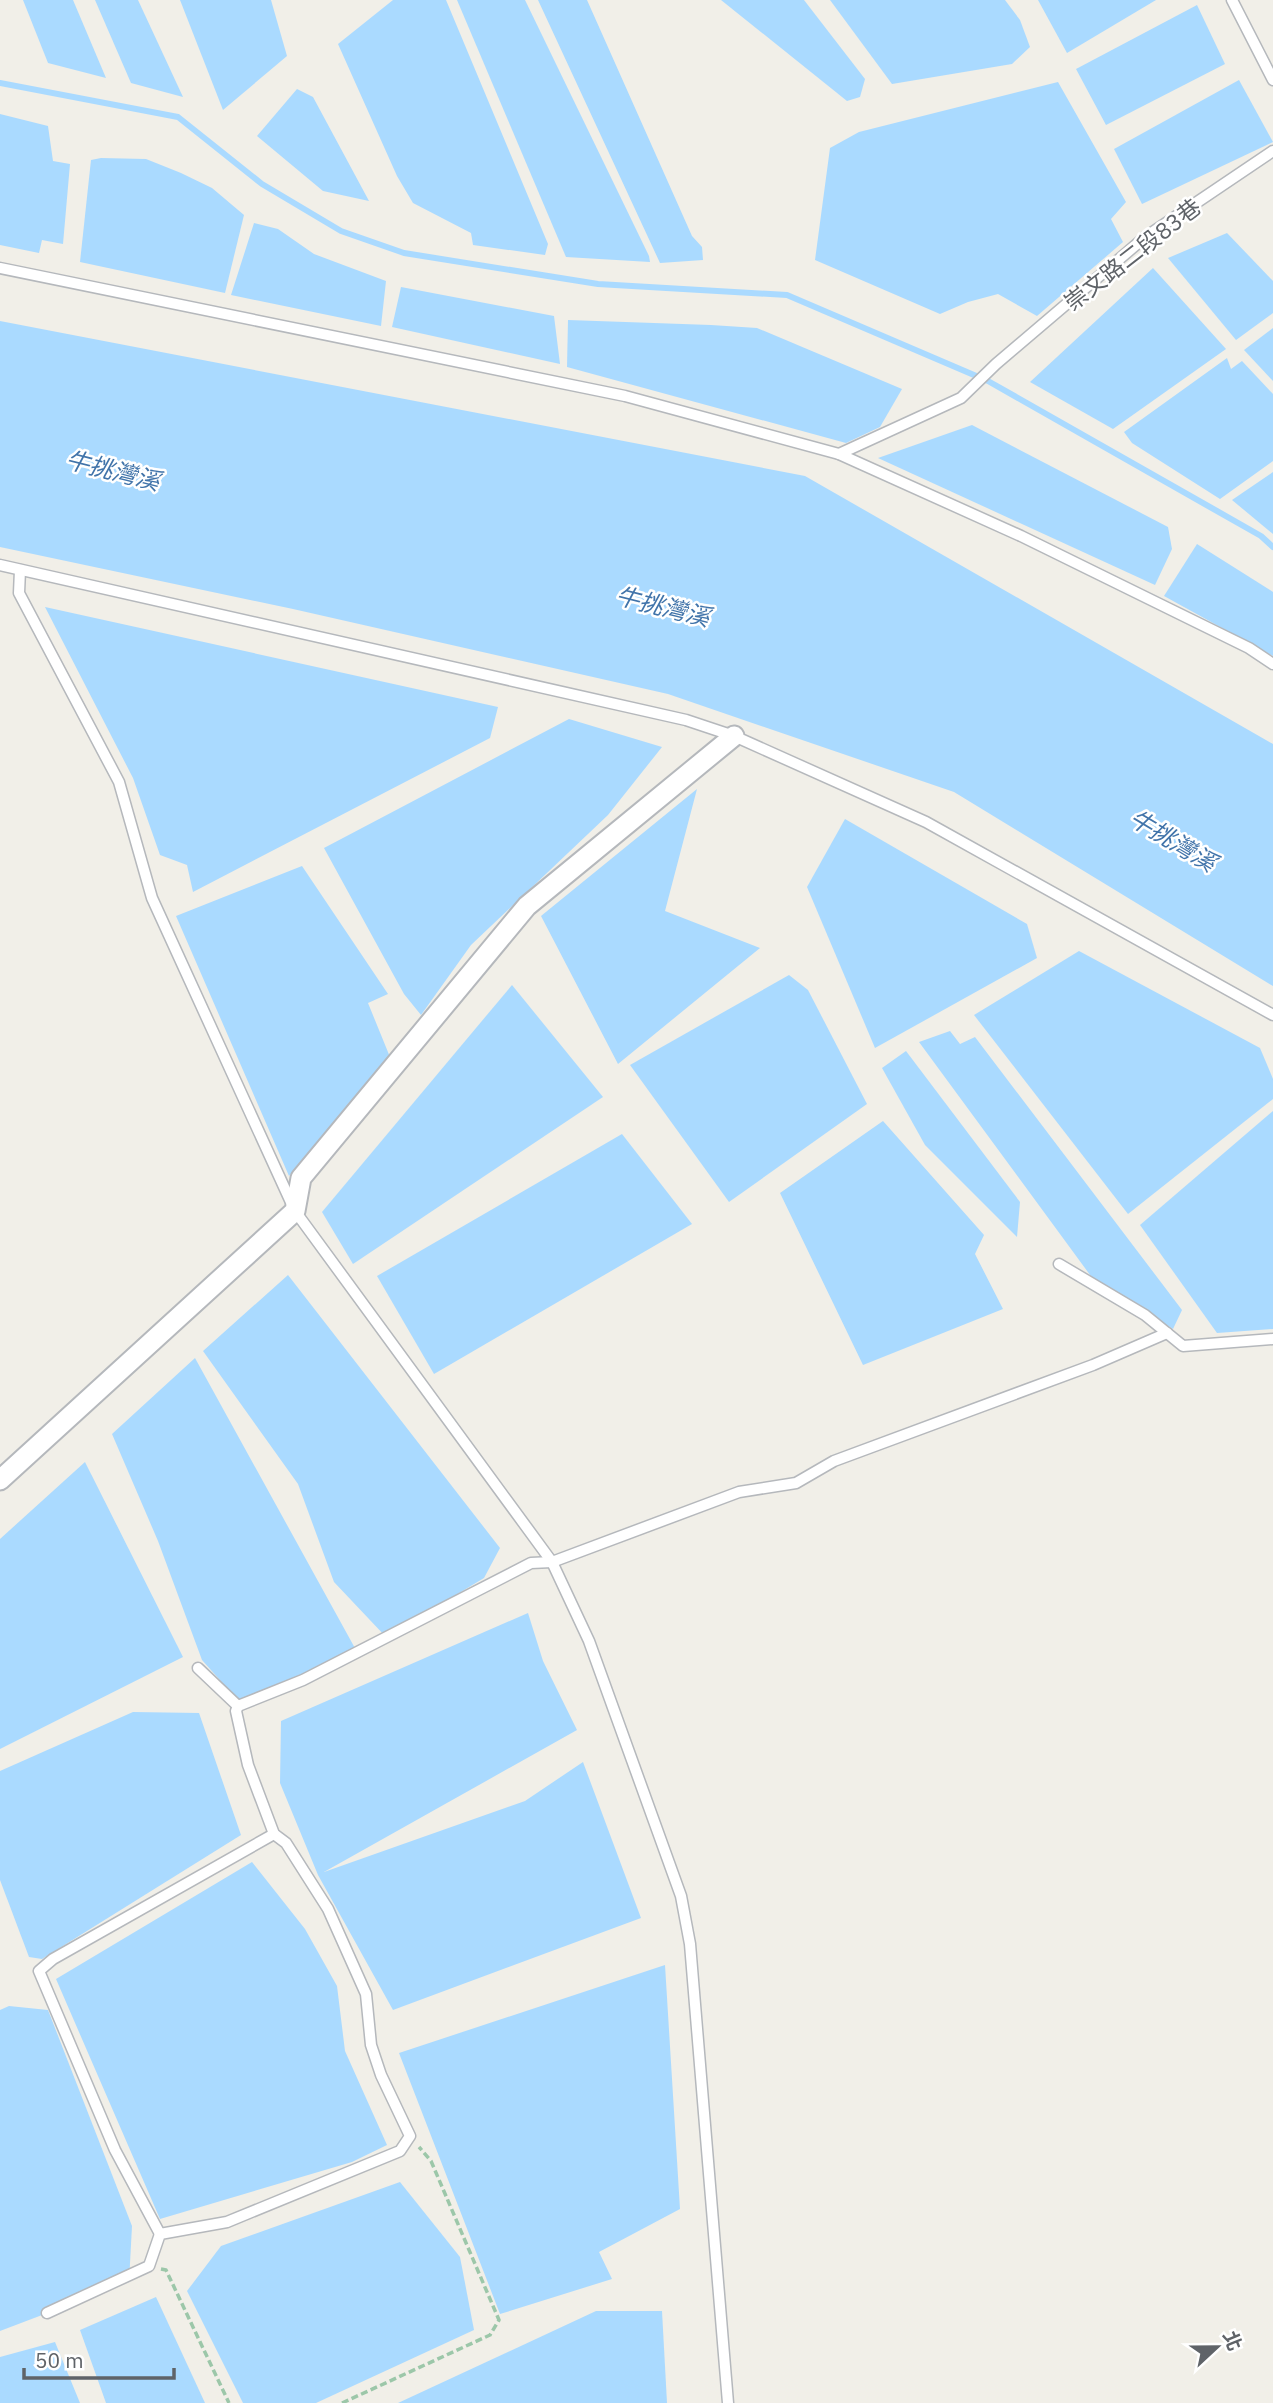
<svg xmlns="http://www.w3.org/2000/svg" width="1273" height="2403" viewBox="0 0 1273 2403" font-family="'IBM Plex Sans','Noto Sans TC',sans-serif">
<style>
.water{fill:#aadaff}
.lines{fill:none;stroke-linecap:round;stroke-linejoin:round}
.stream{stroke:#aadaff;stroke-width:6}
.service-casing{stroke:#b5b8bc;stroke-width:13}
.minor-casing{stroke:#b5b8bc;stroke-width:23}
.path{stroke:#9cc7a9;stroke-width:3.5;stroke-dasharray:7 3.5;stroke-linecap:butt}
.service{stroke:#fff;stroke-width:10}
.minor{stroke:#fff;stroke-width:19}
.labels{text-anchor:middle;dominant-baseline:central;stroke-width:5;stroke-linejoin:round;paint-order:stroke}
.street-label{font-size:23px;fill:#5f6368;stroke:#fff}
.water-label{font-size:24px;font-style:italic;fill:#4174aa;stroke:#fff}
</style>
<rect width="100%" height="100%" fill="#f1efe8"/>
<g class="water">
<polygon points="23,0 73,0 106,78 48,63"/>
<polygon points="95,0 138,0 183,97 131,83"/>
<polygon points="180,0 271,0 287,56 223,110"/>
<polygon points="393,0 446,0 548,244 545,255 473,245 471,233 413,203 397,176 338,44"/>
<polygon points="457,0 525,0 649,256 650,262 566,257"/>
<polygon points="538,0 587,0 692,236 702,247 703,260 660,263"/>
<polygon points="721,0 804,0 865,79 860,97 847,101"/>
<polygon points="830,0 1005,0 1020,20 1030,47 1012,64 892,84"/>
<polygon points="1038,0 1156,0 1067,53"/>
<polygon points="1197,5 1225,64 1106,125 1076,69"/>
<polygon points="1239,80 1273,142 1142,204 1114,149"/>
<polygon points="1058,82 1126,202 1111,219 1123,242 1037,316 998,294 968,302 940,314 815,260 830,148 859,132"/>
<polygon points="297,89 313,97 369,201 323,191 257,136"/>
<polygon points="0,114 48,126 53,161 70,164 63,244 42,240 39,253 0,245"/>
<polygon points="101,158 146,159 181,173 212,188 244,215 225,293 80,262 91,160"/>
<polygon points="254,223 278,229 314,254 386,281 381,326 231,295"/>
<polygon points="1227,233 1273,281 1273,313 1236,340 1168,258"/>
<polygon points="1153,268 1226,349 1113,429 1030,382"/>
<polygon points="401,287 554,316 560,364 392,327"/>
<polygon points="568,320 711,325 757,328 902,389 880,427 846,443 567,367"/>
<polygon points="0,321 805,476 1273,744 1273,986 954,792 668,694 293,609 0,547"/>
<polygon points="1273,328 1273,381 1244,350"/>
<polygon points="1227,358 1231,369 1242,361 1273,394 1273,461 1220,499 1132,443 1124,432"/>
<polygon points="972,425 1168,527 1172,549 1155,585 878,458"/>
<polygon points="1273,472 1273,534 1232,500"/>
<polygon points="1197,544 1273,592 1273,656 1164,596"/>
<polygon points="45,607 498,707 490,738 193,892 187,865 160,855 133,778"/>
<polygon points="569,719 662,747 608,815 471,945 421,1015 404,994 324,848"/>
<polygon points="697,789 665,911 760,948 618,1064 541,916"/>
<polygon points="845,819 1027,924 1037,958 875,1048 807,887"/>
<polygon points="302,866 388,994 368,1003 390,1057 289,1176 176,916"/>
<polygon points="1079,951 1260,1048 1273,1079 1273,1099 1128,1214 974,1015"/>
<polygon points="789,975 808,990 867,1104 729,1202 630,1065"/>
<polygon points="512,985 603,1097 353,1264 322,1212"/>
<polygon points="950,1031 960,1044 975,1037 1182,1310 1173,1329 1093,1279 919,1042"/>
<polygon points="906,1051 1020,1202 1017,1237 925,1145 882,1068"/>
<polygon points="1273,1111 1273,1329 1217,1333 1140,1225"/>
<polygon points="883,1121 984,1235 975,1254 1003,1309 863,1365 780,1193"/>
<polygon points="622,1134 692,1224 434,1374 377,1276"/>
<polygon points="288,1275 500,1548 484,1578 386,1637 334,1582 298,1484 203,1351"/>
<polygon points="195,1358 356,1650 244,1707 202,1660 158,1541 112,1434"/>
<polygon points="85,1462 183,1657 0,1749 0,1539"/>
<polygon points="528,1613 543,1661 577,1730 324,1872 525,1801 583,1762 641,1918 393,2010 318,1875 280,1783 281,1721"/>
<polygon points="133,1712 199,1713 241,1835 42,1959 29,1957 0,1880 0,1771"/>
<polygon points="252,1862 305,1929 337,1986 345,2051 387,2145 352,2162 160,2219 56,1979"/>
<polygon points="665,1965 680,2209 599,2252 612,2279 500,2314 399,2053"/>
<polygon points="9,2006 48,2010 132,2226 129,2282 0,2331 0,2010"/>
<polygon points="400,2182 460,2257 474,2330 316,2403 243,2403 187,2291 221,2246"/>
<polygon points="156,2297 205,2403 106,2403 80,2330"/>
<polygon points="596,2311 662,2311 667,2403 398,2403"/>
<polygon points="55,2342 80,2403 0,2403 0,2357"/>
</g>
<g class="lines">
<polyline class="stream" points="0,83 178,117 262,184 341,231 404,253 598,284 787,295 988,381 1261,536 1273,547"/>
<defs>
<g id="service">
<polyline points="1232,0 1273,80"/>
<polyline points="0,268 625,396 839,454 1021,536 1249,648 1273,664"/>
<polyline points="839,454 961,398 996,364 1144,238 1273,151"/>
<polyline points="0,565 686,720 734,736 926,822 1273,1015"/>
<polyline points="20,570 19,593 119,782 152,898 295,1211 552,1562 589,1641 681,1896 690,1944 728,2403"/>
<polyline points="1059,1264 1145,1315 1183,1346 1273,1339"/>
<polyline points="198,1668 238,1706"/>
<polyline points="160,2234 115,2150 39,1971 53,1959 274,1834"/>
<polyline points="47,2313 149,2266 160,2234 227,2222 400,2151 410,2136 381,2075 371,2045 366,1994 328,1909 286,1843 274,1834 248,1765 236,1711 238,1706 303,1680 531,1563 552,1562 739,1492 796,1483 834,1461 1093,1365 1167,1333"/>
</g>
<polyline id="minor" points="0,1480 295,1211 301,1178 527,906 734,736"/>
</defs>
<use href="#service" class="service-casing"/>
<use href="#minor" class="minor-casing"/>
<g class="path">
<polyline points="161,2269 166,2270 229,2403"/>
<polyline points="342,2403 490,2335 499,2320 431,2161 419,2147"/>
</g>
<use href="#service" class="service"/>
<use href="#minor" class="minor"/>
</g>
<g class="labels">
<g class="street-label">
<text transform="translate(1132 254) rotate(-38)">崇文路二段83巷</text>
</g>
<g class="water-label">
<text transform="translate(113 470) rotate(14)">牛挑灣溪</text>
<text transform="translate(663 606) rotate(14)">牛挑灣溪</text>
<text transform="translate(1173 840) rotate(31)">牛挑灣溪</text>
</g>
</g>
<g transform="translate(1217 2347) rotate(68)" stroke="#ffffff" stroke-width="5" paint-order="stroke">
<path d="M0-5L12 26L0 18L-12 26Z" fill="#5f6368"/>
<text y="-10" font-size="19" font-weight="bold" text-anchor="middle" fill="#5f6368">北</text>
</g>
<path d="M24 2368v10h150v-10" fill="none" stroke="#5f6368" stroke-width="3.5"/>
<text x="35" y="2368" font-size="21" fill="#5f6368" stroke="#ffffff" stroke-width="5" paint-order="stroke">50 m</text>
</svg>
